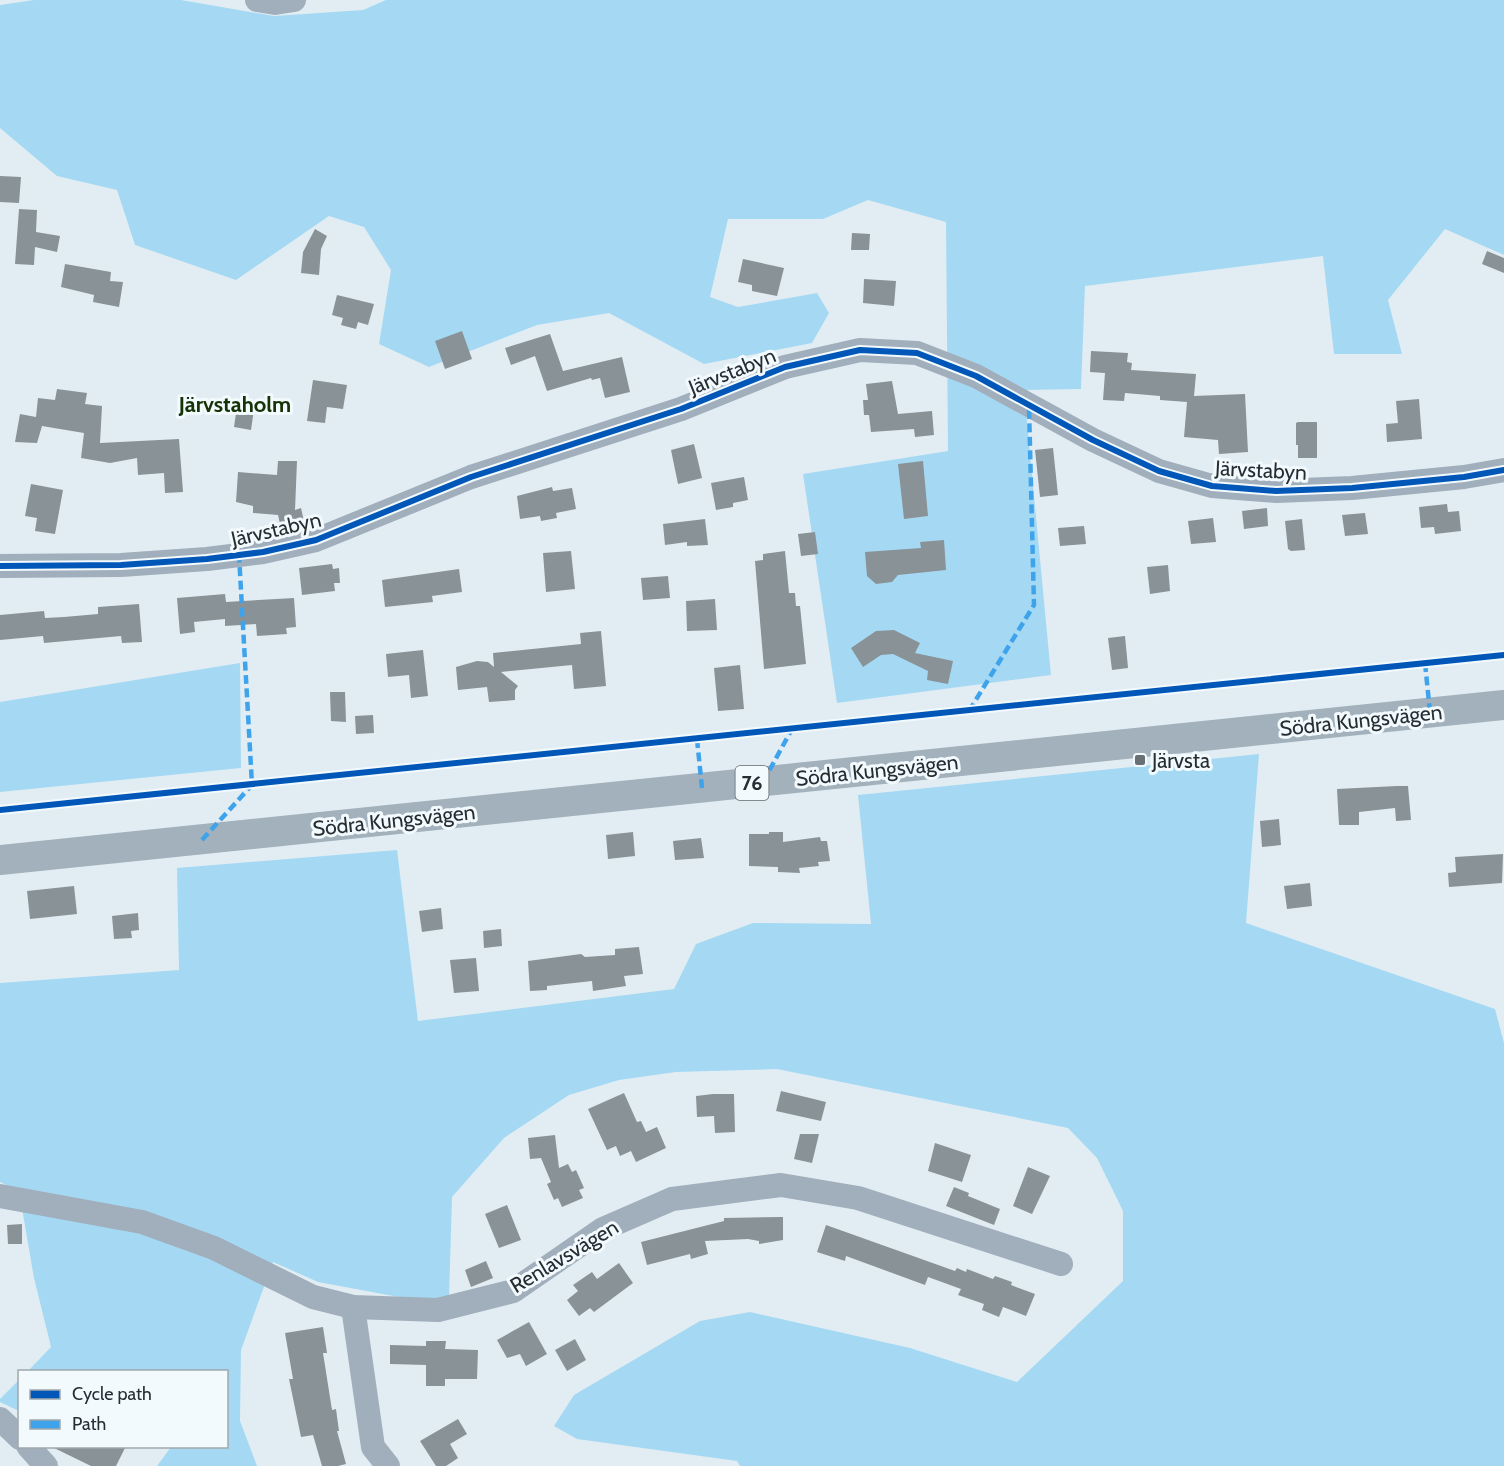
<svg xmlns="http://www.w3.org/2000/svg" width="1504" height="1466" viewBox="0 0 1504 1466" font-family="Cabin,sans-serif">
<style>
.green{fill:#a5d9f3}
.building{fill:#899296}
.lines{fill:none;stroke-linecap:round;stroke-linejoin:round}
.minor{stroke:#a1aebb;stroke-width:24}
.major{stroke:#a2b1bb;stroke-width:30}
.quiet{stroke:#3ea3eb;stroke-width:4.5;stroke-dasharray:9 4.5;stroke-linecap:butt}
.cycleway-casing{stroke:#f2fafe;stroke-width:10}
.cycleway{stroke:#0057b8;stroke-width:6}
.poi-dot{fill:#687075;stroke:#f2fafe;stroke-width:2}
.labels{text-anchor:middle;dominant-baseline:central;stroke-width:6;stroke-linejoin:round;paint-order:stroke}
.shield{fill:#f2fafe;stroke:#636a6e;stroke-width:1.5}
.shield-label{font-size:20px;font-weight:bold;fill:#262d31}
.street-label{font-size:21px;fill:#262d31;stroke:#f2fafe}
.poi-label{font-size:21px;fill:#262d31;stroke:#f2fafe;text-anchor:start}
.neighbourhood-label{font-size:22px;font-weight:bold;fill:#153305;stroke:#f2fafe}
</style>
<rect width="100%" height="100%" fill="#e2edf3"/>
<g class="green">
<polygon points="34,0 181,0 274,16 363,10 386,0 1504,0 1504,255 1445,229 1388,300 1402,354 1334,354 1323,256 1085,286 1081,389 1024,390 1051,675 837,703 803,474 948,451 946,222 868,200 823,219 728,219 710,297 738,307 817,293 829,313 812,343 704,364 609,313 537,325 429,367 379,344 391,270 364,227 329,216 236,280 135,245 117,190 57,176 0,128 0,5"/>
<polygon points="240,663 241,768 0,792 0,702"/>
<polygon points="1259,754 1246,923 1495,1009 1504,1043 1504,1466 740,1466 737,1461 577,1439 554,1426 574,1395 700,1321 750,1312 910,1348 1017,1382 1123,1281 1123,1211 1097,1158 1068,1128 777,1069 676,1072 619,1080 569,1095 504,1138 452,1197 449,1298 415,1300 318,1282 273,1262 241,1350 240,1421 257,1466 157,1466 171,1447 226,1446 226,1372 28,1371 51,1347 34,1278 19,1191 0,1182 0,983 179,970 177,868 397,850 418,1021 674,989 696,944 753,923 871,924 858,795"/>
<polygon points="19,1380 19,1411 0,1402 0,1399"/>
</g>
<g class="building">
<polygon points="0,176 21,177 19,203 0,202"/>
<polygon points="19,209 37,210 36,232 60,236 57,252 35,247 34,265 15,264"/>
<polygon points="315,229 327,236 321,249 319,275 301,273 303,252"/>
<polygon points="852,233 870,234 869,250 851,250"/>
<polygon points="1487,251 1504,258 1504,273 1482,264"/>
<polygon points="743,259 784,268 777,296 752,291 752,285 738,282"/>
<polygon points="65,264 111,272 110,281 123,282 119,307 93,302 94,295 61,287"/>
<polygon points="864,279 896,281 894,306 863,303"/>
<polygon points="337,295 374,304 368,325 358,322 356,329 341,325 343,318 332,315"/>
<polygon points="462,331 472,359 445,369 435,341"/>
<polygon points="550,334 563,371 622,357 630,392 605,398 600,378 592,380 591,378 547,391 535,356 511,365 505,348"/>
<polygon points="1091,351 1128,353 1127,362 1132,363 1131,370 1196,374 1194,396 1245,394 1248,452 1219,454 1218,440 1184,437 1187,402 1160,400 1160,396 1125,393 1124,401 1103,400 1105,373 1090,372"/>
<polygon points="313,380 347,385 343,409 327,407 325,423 307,421"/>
<polygon points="892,381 898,414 932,411 934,435 915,437 914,429 871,432 869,415 864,415 863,400 868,400 866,384"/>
<polygon points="57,389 87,393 85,404 102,406 100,443 179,439 183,492 165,493 164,473 138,475 137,458 110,463 81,458 84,433 42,426 37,443 15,442 20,414 36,417 38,398 55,400"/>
<polygon points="238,399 255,402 251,430 234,427"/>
<polygon points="1419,399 1422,439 1387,442 1386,424 1398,423 1396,401"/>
<polygon points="1298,422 1317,422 1317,458 1298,458 1298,445 1296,445 1296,423"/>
<polygon points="694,444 702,478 678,484 671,450"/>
<polygon points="1053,448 1058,495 1040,497 1035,450"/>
<polygon points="278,461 297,461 295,510 301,508 304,522 281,528 278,515 253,513 253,506 236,502 238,472 277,475"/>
<polygon points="923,461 928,516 904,519 898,464"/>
<polygon points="744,477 748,500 733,503 733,507 716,510 711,483"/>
<polygon points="31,484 63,490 55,534 35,531 37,518 25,516"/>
<polygon points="552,487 553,491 572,488 576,509 556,513 557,518 541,521 540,516 520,519 517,496"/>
<polygon points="1447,504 1448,512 1459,511 1461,531 1435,534 1434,527 1421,528 1419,507"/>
<polygon points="1267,508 1268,526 1244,529 1242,511"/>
<polygon points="1365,513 1368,534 1345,536 1342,515"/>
<polygon points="1213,518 1216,542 1191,544 1188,521"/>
<polygon points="705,519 708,545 687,546 687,542 665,545 663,524"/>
<polygon points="1302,519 1305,550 1291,551 1288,549 1285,521"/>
<polygon points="1084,526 1086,544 1060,546 1058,528"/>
<polygon points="815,532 818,554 801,556 798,534"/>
<polygon points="944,540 946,570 898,575 892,582 876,584 867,576 865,552 921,548 920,542"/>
<polygon points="571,551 575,589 546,592 543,553"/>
<polygon points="785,551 789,593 795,593 796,606 800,606 806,664 764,669 755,561 763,560 763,554"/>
<polygon points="332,564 333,569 339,568 340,583 334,583 335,591 302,595 299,568"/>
<polygon points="1168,565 1170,591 1150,594 1147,567"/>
<polygon points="459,569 462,592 432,596 433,602 385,607 382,580"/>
<polygon points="668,576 670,598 643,600 641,578"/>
<polygon points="225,594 226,602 294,598 296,627 286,628 287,634 257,636 256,624 225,626 225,619 194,622 195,632 180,634 177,598"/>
<polygon points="715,599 717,630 687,631 686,601"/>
<polygon points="139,604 142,642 122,643 121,636 44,643 43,636 0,640 0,615 44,611 45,618 64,617 98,614 98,607"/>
<polygon points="894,630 920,643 915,653 953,661 948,684 927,680 928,671 893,654 881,655 863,667 851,648 876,631"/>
<polygon points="601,631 606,686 574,689 572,665 501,672 518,686 515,690 515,700 489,702 487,687 458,690 456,667 477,661 488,662 494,667 493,653 581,644 580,633"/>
<polygon points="1125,636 1128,668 1112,670 1108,638"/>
<polygon points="423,650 428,696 411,698 409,675 388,677 386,654"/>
<polygon points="740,665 744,709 718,711 714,668"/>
<polygon points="330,692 345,692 346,722 331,721"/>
<polygon points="373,715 374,733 356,734 355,716"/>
<polygon points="1397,786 1408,786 1411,820 1396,821 1395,808 1359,812 1359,825 1339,825 1337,789"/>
<polygon points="1279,819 1281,845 1262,847 1260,821"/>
<polygon points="633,832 635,856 608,859 606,835"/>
<polygon points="769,832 783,832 783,842 820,837 821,841 827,841 830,861 818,862 819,866 799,868 800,873 778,872 778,867 749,866 749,834 769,834"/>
<polygon points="701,838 704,858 675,860 673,841"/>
<polygon points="1503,854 1502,883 1449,887 1448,873 1456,872 1455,857"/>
<polygon points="1310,883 1312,906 1287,909 1284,886"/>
<polygon points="74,886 77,914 30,919 27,891"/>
<polygon points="441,908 443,929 422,932 419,911"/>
<polygon points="138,913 139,930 131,931 132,938 114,939 112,916"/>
<polygon points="501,929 502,946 484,948 483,931"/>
<polygon points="639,947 643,974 624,976 626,986 593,991 592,981 547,986 547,990 530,991 528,961 581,954 585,957 615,955 615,949"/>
<polygon points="476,958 479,991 454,993 450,960"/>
<polygon points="781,1091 826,1102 821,1121 776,1111"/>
<polygon points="624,1093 637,1122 641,1121 646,1132 657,1127 666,1148 636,1162 631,1151 620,1156 616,1146 607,1150 588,1109"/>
<polygon points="713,1094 734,1094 735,1132 715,1133 714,1116 697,1117 696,1096"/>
<polygon points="800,1134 819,1134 812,1163 794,1159"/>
<polygon points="555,1135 559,1168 568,1164 572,1172 576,1170 584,1188 579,1190 583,1198 562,1207 558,1198 554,1200 547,1184 551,1182 541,1158 530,1159 528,1138"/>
<polygon points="935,1143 971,1155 962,1182 928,1171"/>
<polygon points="1028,1167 1050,1176 1032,1214 1013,1206"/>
<polygon points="954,1187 969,1193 968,1196 1000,1209 994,1225 946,1206"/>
<polygon points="507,1205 521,1240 499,1248 485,1214"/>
<polygon points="783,1217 783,1240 759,1244 759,1241 748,1239 705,1241 708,1254 691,1259 690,1254 647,1265 641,1242 724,1221 724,1218"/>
<polygon points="22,1224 22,1244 8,1244 7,1225"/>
<polygon points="826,1225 955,1271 957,1268 966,1272 967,1269 993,1279 995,1276 1012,1282 1011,1285 1035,1294 1026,1316 1003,1307 999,1317 982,1310 984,1304 958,1295 961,1289 928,1277 925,1285 846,1256 845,1261 817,1252"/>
<polygon points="486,1261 493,1278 471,1287 465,1270"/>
<polygon points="619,1263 633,1283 594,1312 590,1308 579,1316 567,1300 578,1291 573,1285 592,1272 597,1279"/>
<polygon points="529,1322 547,1354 526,1366 520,1354 507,1358 497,1340"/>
<polygon points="323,1327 327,1353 323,1353 332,1410 336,1409 339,1431 337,1431 346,1464 338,1466 322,1466 313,1435 301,1437 289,1379 293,1379 285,1333"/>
<polygon points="575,1339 586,1360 567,1371 555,1350"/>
<polygon points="426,1341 446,1341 445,1349 478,1350 477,1379 445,1379 445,1386 426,1386 426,1365 390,1364 390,1345 426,1346"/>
<polygon points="458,1419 467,1434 450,1444 458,1458 446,1466 436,1466 420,1441"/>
<polygon points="50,1446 126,1446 116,1466 91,1466"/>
</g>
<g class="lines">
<g class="minor">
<polyline points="257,0 275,3 294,0"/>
<polyline points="0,566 121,565 207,559 263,552 316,540 471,477 681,409 785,367 860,350 917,353 976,376 1093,440 1159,471 1212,486 1276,491 1352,488 1464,477 1504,470"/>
<polyline points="0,1196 142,1222 214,1248 313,1297 353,1307 438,1310 513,1291 603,1229 672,1199 781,1185 858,1198 1061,1264"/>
<polyline points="353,1307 373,1447 388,1466"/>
<polyline points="0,1419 20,1438"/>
<polyline points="28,1446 46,1466"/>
</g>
<polyline class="major" points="0,860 1504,705"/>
<g class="quiet">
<polyline points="1425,663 1430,712"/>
<polyline points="969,711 1034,605 1029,407"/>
<polyline points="697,739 702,788"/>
<polyline points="763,782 792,729"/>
<polyline points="202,840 252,785 239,555"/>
</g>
<defs>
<g id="cycleway">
<polyline points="0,566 121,565 207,559 263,552 316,540 471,477 681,409 785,367 860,350 917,353 976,376 1093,440 1159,471 1212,486 1276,491 1352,488 1464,477 1504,470"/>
<polyline points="0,810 1504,655"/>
</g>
</defs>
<use href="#cycleway" class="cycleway-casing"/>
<use href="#cycleway" class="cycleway"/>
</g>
<rect class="poi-dot" x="1134" y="754" width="12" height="12" rx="3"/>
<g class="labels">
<rect class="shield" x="735.5" y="766" width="33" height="34" rx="4.5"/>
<g class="shield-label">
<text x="752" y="783">76</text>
</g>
<g class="street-label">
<text transform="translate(732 371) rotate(-22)">Järvstabyn</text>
<text transform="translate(1261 470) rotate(3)">Järvstabyn</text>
<text transform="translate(276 529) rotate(-13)">Järvstabyn</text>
<text transform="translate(1361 720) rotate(-6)">Södra Kungsvägen</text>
<text transform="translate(877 770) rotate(-6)">Södra Kungsvägen</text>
<text transform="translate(394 820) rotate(-6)">Södra Kungsvägen</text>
<text transform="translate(564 1256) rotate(-31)">Renlavsvägen</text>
</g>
<g class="poi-label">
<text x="1152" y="760">Järvsta</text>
</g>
<g class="neighbourhood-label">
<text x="235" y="404">Järvstaholm</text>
</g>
</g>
<rect x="18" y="1370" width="210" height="78" fill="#f2fafe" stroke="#a0a8ac" stroke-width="1.5"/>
<rect x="30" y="1390" width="30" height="9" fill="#0057b8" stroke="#a0a8ac" stroke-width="1.5"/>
<text x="72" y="1400" font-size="18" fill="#262d31">Cycle path</text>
<rect x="30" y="1420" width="30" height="9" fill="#3ea3eb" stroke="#a0a8ac" stroke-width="1.5"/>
<text x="72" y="1430" font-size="18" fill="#262d31">Path</text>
</svg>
